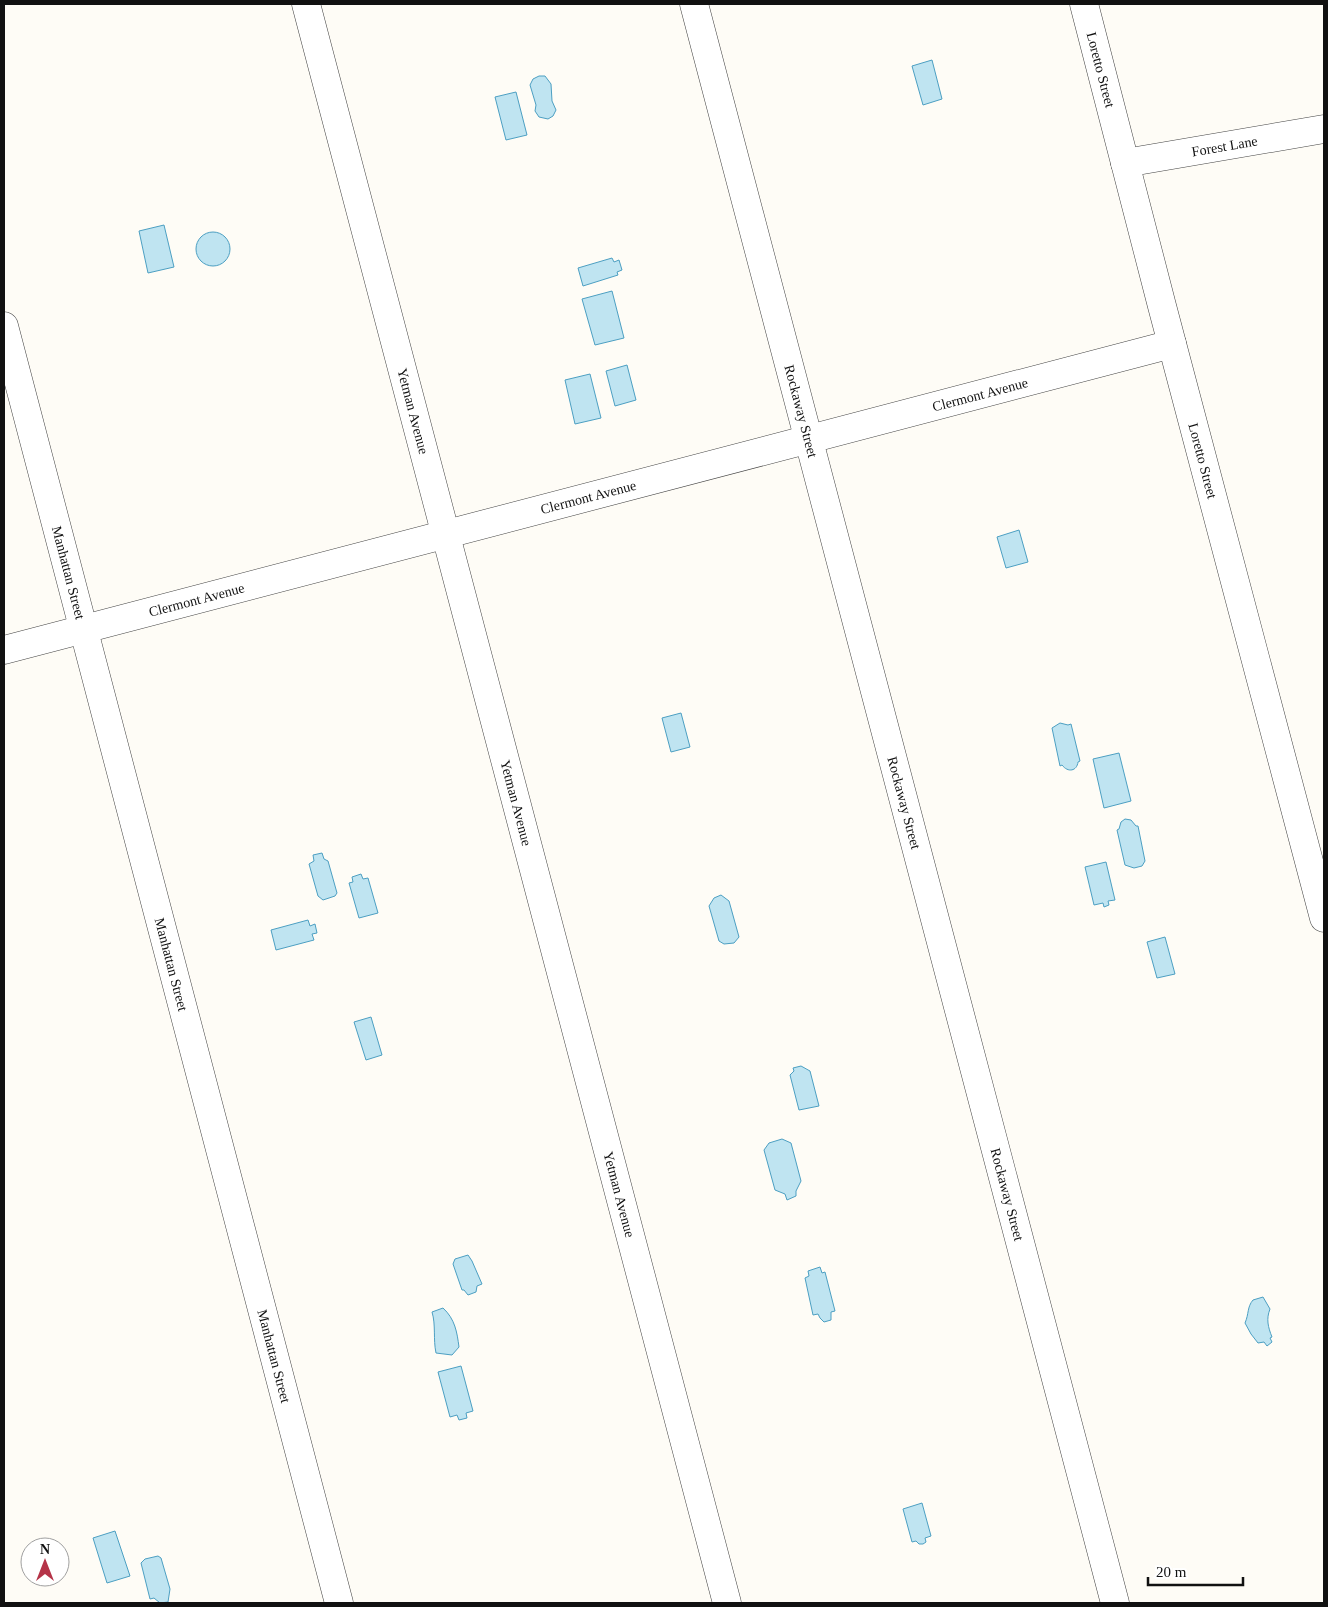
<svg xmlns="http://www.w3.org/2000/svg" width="1328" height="1607" viewBox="0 0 1328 1607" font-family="'Times New Roman',serif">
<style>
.water{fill:#bfe4f1;stroke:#4c9fc2}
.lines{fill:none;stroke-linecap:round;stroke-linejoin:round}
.street-casing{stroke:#444;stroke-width:29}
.street{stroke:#fff;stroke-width:28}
.labels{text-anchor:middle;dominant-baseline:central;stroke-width:5;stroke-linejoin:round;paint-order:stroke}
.street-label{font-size:14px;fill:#111;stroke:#fff}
</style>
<rect width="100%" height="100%" fill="#fefcf6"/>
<g class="water">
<polygon points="932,60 942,99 923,105 912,66"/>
<polygon points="539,76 545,76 551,84 552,101 556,110 553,116 548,119 539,117 535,111 536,105 530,85 533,79"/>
<polygon points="516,92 527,135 506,140 495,97"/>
<polygon points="164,225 174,267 148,273 139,231"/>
<circle cx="213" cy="249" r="17"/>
<polygon points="612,258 614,262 619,260 622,270 617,272 618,275 583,286 578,268"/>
<polygon points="612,291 624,338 595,345 582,299"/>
<polygon points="627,365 636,400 615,406 606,371"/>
<polygon points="590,374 601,418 575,424 565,380"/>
<polygon points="1019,530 1028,562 1006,568 997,537"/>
<polygon points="681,713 690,747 671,752 662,718"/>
<path d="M1060 723 1068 725 1071 724 1080 761 1078 762C1077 771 1068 773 1062 765L1060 766 1052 728Z"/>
<polygon points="1119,753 1131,801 1104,808 1093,759"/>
<polygon points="1125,819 1131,820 1136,826 1138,826 1145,861 1142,866 1134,868 1125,865 1117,830 1119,829 1121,822"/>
<polygon points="322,853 324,859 328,861 337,893 335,896 323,900 318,896 309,864 314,861 313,855"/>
<polygon points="1106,862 1115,900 1108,901 1109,905 1104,907 1103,903 1094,905 1085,867"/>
<polygon points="361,874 363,879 368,878 378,913 359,918 349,883 353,882 352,877"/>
<polygon points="721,895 729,901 739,937 734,943 724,944 719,941 709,906 714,898"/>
<polygon points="308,920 310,926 315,924 317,933 312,934 314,940 276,950 271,930"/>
<polygon points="1165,937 1175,974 1157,978 1147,942"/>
<polygon points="371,1017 382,1055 366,1060 354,1022"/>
<polygon points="801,1066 810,1071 819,1106 799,1110 790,1075 794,1071 793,1068"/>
<polygon points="782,1139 791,1143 801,1181 796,1191 796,1196 787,1200 785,1194 775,1190 764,1150 769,1143"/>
<polygon points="468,1255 472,1261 482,1284 477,1286 476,1292 468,1295 464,1290 462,1290 453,1264 455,1259"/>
<polygon points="820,1267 822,1273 825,1272 835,1311 831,1312 831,1320 824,1322 820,1318 818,1314 813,1315 805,1278 809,1276 808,1271"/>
<path d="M1263 1297 1270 1309C1266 1319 1268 1327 1272 1337L1270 1338 1272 1342 1267 1346 1264 1342 1258 1343 1251 1334 1245 1323C1249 1314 1247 1307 1253 1300Z"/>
<path d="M443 1308C455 1319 457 1332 459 1347L452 1355 436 1353C433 1339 436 1325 432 1312Z"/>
<polygon points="461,1366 473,1411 466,1413 467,1418 459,1420 457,1415 450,1417 438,1372"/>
<polygon points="922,1503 931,1536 925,1538 926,1542 923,1544 919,1544 916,1541 912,1542 903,1509"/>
<polygon points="115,1531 130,1576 107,1583 93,1538"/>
<polygon points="158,1556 161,1558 170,1589 168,1602 160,1603 154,1598 150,1599 141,1563 145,1559"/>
</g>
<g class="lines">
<defs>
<g id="street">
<path id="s1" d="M306 4 727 1603"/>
<path id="s2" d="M694 4 1115 1603"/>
<path id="s3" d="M1084 4 1162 306 1324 918"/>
<path id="s4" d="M1125 163 1324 129"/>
<path id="s5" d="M4 326 339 1603"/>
<path id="s6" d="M4 650 1172 344"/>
</g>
</defs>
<use href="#street" class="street-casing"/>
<use href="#street" class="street"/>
</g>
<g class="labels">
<g class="street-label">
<text stroke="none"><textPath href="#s3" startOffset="68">Loretto Street</textPath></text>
<text stroke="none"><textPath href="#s4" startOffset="101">Forest Lane</textPath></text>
<text stroke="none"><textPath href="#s6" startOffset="1009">Clermont Avenue</textPath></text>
<text stroke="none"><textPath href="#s1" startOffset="421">Yetman Avenue</textPath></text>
<text stroke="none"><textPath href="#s2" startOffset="421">Rockaway Street</textPath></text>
<text stroke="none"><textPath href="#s3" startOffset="472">Loretto Street</textPath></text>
<text stroke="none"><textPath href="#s6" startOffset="604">Clermont Avenue</textPath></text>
<text stroke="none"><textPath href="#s5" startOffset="255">Manhattan Street</textPath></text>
<text stroke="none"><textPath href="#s6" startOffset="199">Clermont Avenue</textPath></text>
<text stroke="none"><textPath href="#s1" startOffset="826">Yetman Avenue</textPath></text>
<text stroke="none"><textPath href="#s2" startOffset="826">Rockaway Street</textPath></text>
<text stroke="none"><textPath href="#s5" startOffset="660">Manhattan Street</textPath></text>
<text stroke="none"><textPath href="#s1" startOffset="1231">Yetman Avenue</textPath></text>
<text stroke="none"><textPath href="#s2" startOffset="1231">Rockaway Street</textPath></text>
<text stroke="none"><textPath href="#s5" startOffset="1065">Manhattan Street</textPath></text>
</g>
</g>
<rect width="1328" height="1607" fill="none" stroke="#111111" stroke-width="10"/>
<g transform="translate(45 1562)"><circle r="24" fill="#ffffff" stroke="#a0a0a0"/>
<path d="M0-4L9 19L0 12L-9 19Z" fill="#b53448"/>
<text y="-8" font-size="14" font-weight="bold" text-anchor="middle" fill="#111111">N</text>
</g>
<path d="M1148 1577v8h95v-8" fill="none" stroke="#111111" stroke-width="2.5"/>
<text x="1156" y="1577" font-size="15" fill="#111111" stroke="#ffffff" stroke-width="4" paint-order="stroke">20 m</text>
</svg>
